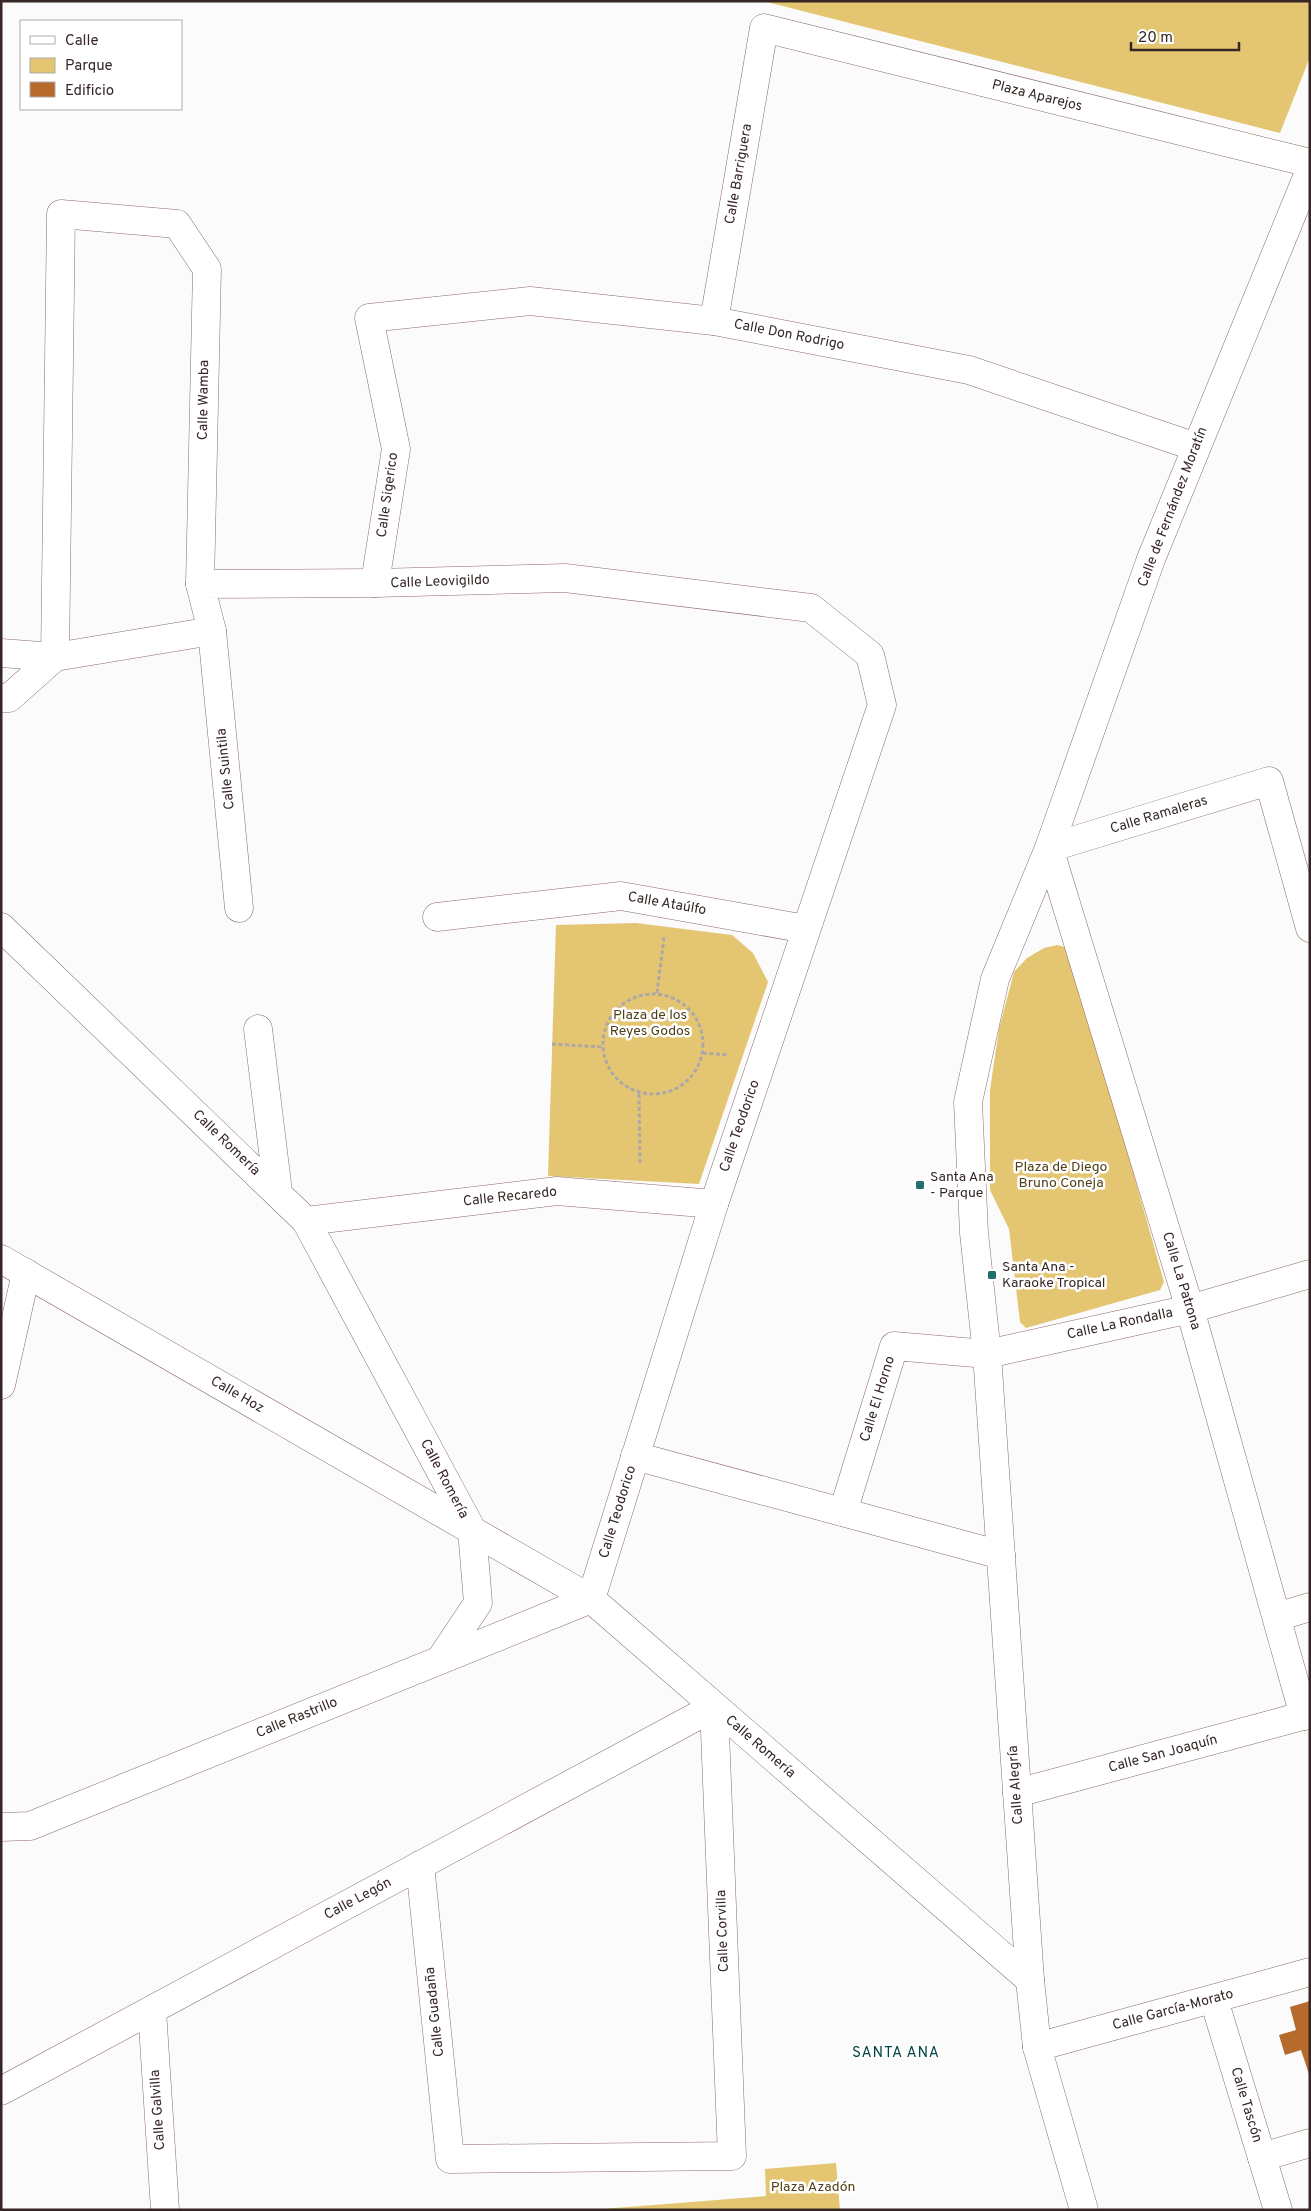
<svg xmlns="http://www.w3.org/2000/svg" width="1311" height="2211" viewBox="0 0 1311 2211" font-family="Overpass,sans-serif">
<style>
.green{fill:#e4c672}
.building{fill:#b66a2c}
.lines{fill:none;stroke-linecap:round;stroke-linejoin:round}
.street-casing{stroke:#8d6a68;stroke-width:29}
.secondary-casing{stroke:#8d6a68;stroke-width:29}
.path{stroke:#ada7a7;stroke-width:3;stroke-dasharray:4 2.5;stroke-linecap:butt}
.street{stroke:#fff;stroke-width:28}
.secondary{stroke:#fff;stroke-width:28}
.poi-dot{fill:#246f6d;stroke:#fff;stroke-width:2}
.labels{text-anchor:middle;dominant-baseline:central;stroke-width:5;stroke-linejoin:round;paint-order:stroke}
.street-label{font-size:14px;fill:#362726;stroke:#fff}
.park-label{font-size:14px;fill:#4d3f16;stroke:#fff}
.poi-label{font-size:14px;fill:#362726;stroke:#fff;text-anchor:start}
.neighbourhood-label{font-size:15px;letter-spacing:1px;fill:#034645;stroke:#fff}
</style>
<rect width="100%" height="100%" fill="#fbfbfb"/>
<g class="green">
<polygon points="763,1 1310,1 1310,57 1280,133"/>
<polygon points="636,923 732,935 753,953 768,982 699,1184 548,1176 556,925"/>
<polygon points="1057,945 1065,947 1071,951 1164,1282 1160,1290 1026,1328 1020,1322 1009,1229 990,1190 990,1090 999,1029 1014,972 1027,958 1044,948"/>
<polygon points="836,2163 840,2210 590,2210 766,2196 765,2169"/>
</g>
<polygon class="building" points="1310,2001 1310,2074 1309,2074 1301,2050 1285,2055 1279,2035 1296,2030 1290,2007"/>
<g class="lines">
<defs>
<g id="street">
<polyline points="714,321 764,28 1310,163"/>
<polyline points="375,583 396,449 369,318 530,301 714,321 969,370 1196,447"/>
<polyline points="212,631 239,908"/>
<polyline points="1,653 55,657 212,631 200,584 375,583 565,578 811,608 870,655 882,705 714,1204 591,1599 30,1826 1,1827"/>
<polyline points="1,698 9,698 55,657 61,214 177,224 207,269 200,584"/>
<polyline points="437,917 621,896 806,929"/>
<polyline points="1,927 306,1221 472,1530 478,1603 440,1660"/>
<polyline points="258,1029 278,1192"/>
<polyline points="306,1221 557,1191 714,1204"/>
<polyline points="1,1385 26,1273"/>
<polyline points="635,1456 1001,1555"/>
<polyline points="843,1512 894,1346 987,1354 1190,1309 1310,1274"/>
<polyline points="1277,1617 1310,1607"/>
<polyline points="1304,1716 1190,1309 1049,848 1269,781 1310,928"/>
<polyline points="1017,1793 1310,1714"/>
<polyline points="1214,2000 1278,2210"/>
<polyline points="152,2010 165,2210"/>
<polyline points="1037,2047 1310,1972"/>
<polyline points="1,2091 714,1707 732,2156 450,2159 420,1865"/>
<polyline points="1262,2157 1310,2143"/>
</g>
<g id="secondary">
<polyline points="1,1259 591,1599 1030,1980"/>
<polyline points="1084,2210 1037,2047 1030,1980 987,1354 974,1233 968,1102 995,979 1049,848 1151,559 1310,170"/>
</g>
</defs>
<use href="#street" class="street-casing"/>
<use href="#secondary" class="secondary-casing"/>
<g class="path">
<polyline points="657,993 664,937"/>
<circle cx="653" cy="1044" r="50"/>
<polyline points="552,1044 602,1047"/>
<polyline points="703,1053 729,1055"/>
<polyline points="639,1094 640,1165"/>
</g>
<use href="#street" class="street"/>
<use href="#secondary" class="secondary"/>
</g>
<g class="poi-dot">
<rect x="915" y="1180" width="10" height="10" rx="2.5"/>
<rect x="987" y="1270" width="10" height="10" rx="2.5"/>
</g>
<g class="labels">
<g class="street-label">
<text transform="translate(1037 96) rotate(14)">Plaza Aparejos</text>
<text transform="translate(739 174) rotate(-80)">Calle Barriguera</text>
<text transform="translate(789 335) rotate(11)">Calle Don Rodrigo</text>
<text transform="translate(204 400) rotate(-89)">Calle Wamba</text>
<text transform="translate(388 495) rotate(-82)">Calle Sigerico</text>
<text transform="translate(1173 507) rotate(-69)">Calle de Fernández Moratín</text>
<text transform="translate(440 582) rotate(-2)">Calle Leovigildo</text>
<text transform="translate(226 769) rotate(-96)">Calle Suintila</text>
<text transform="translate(1159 815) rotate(-17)">Calle Ramaleras</text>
<text transform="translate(667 904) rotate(10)">Calle Ataúlfo</text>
<text transform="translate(740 1126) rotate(-71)">Calle Teodorico</text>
<text transform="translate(226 1143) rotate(44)">Calle Romería</text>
<text transform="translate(510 1197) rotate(-6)">Calle Recaredo</text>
<text transform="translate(1181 1281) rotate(73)">Calle La Patrona</text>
<text transform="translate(1120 1324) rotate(-12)">Calle La Rondalla</text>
<text transform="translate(237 1395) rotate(30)">Calle Hoz</text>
<text transform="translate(878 1399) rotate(-73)">Calle El Horno</text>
<text transform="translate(444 1479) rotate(62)">Calle Romería</text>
<text transform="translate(618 1512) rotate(-73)">Calle Teodorico</text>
<text transform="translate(297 1718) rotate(-22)">Calle Rastrillo</text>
<text transform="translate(760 1747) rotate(41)">Calle Romería</text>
<text transform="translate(1163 1754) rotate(-15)">Calle San Joaquín</text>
<text transform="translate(1016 1785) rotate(-94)">Calle Alegría</text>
<text transform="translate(358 1899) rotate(-28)">Calle Legón</text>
<text transform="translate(723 1931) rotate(-92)">Calle Corvilla</text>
<text transform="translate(1173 2010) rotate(-15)">Calle García-Morato</text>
<text transform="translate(435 2012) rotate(-96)">Calle Guadaña</text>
<text transform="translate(1246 2105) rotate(73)">Calle Tascón</text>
<text transform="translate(158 2110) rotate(-94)">Calle Galvilla</text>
</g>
<g class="park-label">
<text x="650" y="1015">Plaza de los<tspan x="650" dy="16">Reyes Godos</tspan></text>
<text x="1061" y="1167">Plaza de Diego<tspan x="1061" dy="16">Bruno Coneja</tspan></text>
<text x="813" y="2187">Plaza Azadón</text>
</g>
<g class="poi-label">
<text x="930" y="1177">Santa Ana<tspan x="930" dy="16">- Parque</tspan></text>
<text x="1002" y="1267">Santa Ana -<tspan x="1002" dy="16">Karaoke Tropical</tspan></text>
</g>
<g class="neighbourhood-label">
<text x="896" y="2053">SANTA ANA</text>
</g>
</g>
<rect width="1311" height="2211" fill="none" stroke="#362726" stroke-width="5"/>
<rect x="20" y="20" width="162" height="90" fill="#ffffff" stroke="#afa9a8"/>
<rect x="30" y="36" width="25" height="8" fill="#ffffff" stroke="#afa9a8"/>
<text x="65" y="45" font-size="15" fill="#362726">Calle</text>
<rect x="30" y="58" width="25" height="15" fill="#e4c672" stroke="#afa9a8"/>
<text x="65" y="70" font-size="15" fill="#362726">Parque</text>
<rect x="30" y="82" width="25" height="15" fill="#b66a2c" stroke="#afa9a8"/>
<text x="65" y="95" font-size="15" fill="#362726">Edificio</text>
<path d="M1131 42v8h108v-8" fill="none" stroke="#362726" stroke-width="2.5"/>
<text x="1138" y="42" font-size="15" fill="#362726" stroke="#ffffff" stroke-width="4" paint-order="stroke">20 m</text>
</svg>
